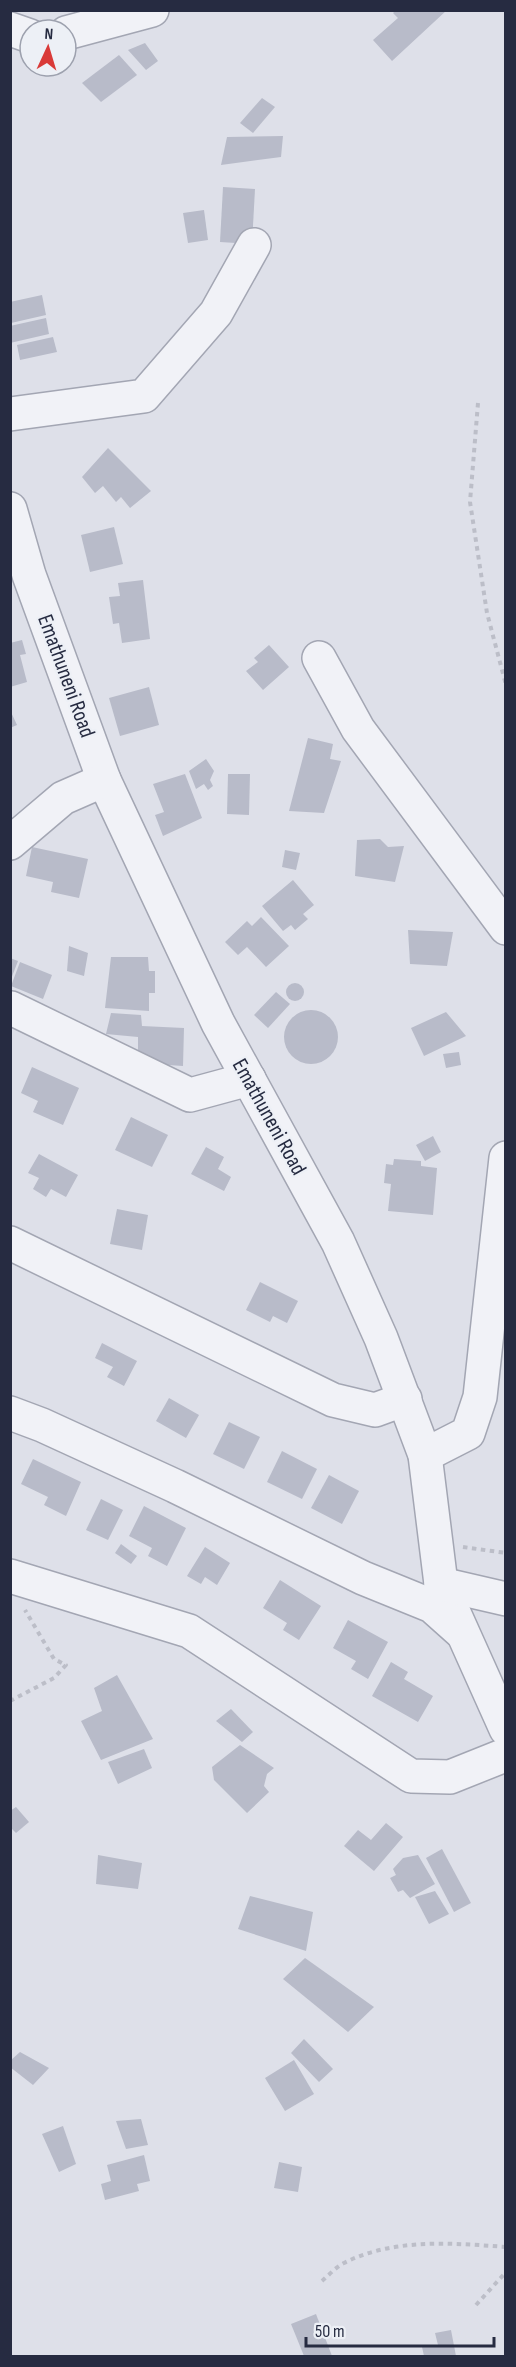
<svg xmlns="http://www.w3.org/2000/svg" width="516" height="2367" viewBox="0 0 516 2367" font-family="'Sofia Sans Condensed',sans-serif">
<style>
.building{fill:#b8bbc9}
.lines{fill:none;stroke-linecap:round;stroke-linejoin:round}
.minor-casing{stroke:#a3a6b3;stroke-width:36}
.path{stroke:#bcbec8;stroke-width:4;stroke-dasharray:4.5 4.5;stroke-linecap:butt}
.minor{stroke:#f1f2f7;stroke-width:33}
.labels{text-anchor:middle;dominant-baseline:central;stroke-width:4.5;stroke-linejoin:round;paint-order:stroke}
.street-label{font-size:22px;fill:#262b41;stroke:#edf0f6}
</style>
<rect width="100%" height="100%" fill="#dee0e9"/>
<g class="building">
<polygon points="396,10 447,10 392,61 373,40 398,18 393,13"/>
<polygon points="145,43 158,61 146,70 128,50"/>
<polygon points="119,55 137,75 101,102 82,83"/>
<polygon points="262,98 275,107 253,133 240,123"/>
<polygon points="283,136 281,157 221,165 227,137"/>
<polygon points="223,187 255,189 252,244 220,242"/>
<polygon points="204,210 208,240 188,243 183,213"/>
<polygon points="42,295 46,315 11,323 10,302"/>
<polygon points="46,318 49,334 10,343 10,326"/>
<polygon points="53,337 57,352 20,360 17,345"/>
<polygon points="108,448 151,491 130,508 121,497 116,502 103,486 95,493 82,477"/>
<polygon points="114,527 123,564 90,572 81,535"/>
<polygon points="143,580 150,639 122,643 119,623 113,624 109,597 120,596 118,583"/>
<polygon points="22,640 26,654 20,655 27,682 10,687 10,643"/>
<polygon points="269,645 289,667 263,690 246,671 258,662 254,658"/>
<polygon points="149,687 159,725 120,736 109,698"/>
<polygon points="10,710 17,725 10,728"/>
<polygon points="308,738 333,744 330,759 341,761 324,813 289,811"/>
<polygon points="206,759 214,771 210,780 213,786 208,790 204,784 196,789 189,771"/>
<polygon points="185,774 202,818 163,836 155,815 164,812 153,784"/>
<polygon points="228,774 250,774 249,815 227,814"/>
<polygon points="380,839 388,847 404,846 395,882 355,876 357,840"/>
<polygon points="32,847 88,859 79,898 51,892 53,882 26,876"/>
<polygon points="285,850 300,853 296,870 282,867"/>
<polygon points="293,880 314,905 303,914 308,919 295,930 291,925 283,931 262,906"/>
<polygon points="261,917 289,946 266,967 247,947 238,955 225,942 247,921 252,926"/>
<polygon points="408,930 453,932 447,966 410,964"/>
<polygon points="69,946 88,953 84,976 67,971"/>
<polygon points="111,957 148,957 149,971 155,971 155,993 149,993 149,1011 105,1008"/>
<polygon points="10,958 18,961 11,979 10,979"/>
<polygon points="20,962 52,975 43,999 11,986"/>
<circle cx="295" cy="992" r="9"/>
<polygon points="276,992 290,1004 268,1028 254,1015"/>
<circle cx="311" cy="1037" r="27"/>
<polygon points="446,1012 466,1036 424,1056 411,1028"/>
<polygon points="111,1013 141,1015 142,1026 184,1028 183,1066 138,1063 138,1037 106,1034"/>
<polygon points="459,1052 461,1065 446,1068 443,1054"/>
<polygon points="32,1067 79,1088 63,1125 33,1112 38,1101 21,1093"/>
<polygon points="131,1117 168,1135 152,1167 115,1150"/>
<polygon points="433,1136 441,1152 425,1161 416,1145"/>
<polygon points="206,1147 224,1157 218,1169 231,1177 224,1191 191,1174"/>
<polygon points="39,1154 78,1175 66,1197 51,1189 46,1197 33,1189 39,1178 28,1173"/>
<polygon points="394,1159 421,1161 421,1166 437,1168 433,1215 388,1211 391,1184 384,1183 386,1164 393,1165"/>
<polygon points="117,1209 148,1215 142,1250 110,1244"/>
<polygon points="260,1282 298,1301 287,1323 273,1316 270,1322 246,1310"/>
<polygon points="102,1343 137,1361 124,1386 107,1377 113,1367 95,1358"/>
<polygon points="169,1398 199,1415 186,1438 156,1421"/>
<polygon points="229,1422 260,1437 244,1469 213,1454"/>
<polygon points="282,1451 317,1469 302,1499 267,1482"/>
<polygon points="33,1459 81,1482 66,1516 44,1505 48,1497 21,1484"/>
<polygon points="329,1475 359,1491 342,1524 311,1508"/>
<polygon points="101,1499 123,1510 108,1540 86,1530"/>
<polygon points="144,1506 186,1528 167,1566 148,1556 152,1548 129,1536"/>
<polygon points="121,1544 137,1556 131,1564 115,1553"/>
<polygon points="205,1547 230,1563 217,1585 205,1577 201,1584 187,1576"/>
<polygon points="280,1580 321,1606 299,1640 283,1630 287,1623 263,1608"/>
<polygon points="348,1620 388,1642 368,1679 351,1669 356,1661 333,1648"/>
<polygon points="391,1662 408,1672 404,1679 433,1696 418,1722 372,1696"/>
<polygon points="117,1675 153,1739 101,1760 81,1721 102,1711 94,1688"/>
<polygon points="231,1709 253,1732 242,1742 216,1721"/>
<polygon points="240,1745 274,1768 267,1774 264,1786 269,1792 247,1813 214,1780 212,1767"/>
<polygon points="144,1749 152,1768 118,1784 108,1762"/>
<polygon points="16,1807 29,1822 16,1833 10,1827 10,1811"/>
<polygon points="386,1823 403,1837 374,1871 344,1846 358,1830 371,1840"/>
<polygon points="442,1849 471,1903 454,1912 426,1858"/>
<polygon points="98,1855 142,1863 138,1889 96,1884"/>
<polygon points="418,1855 435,1884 410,1898 403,1890 398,1892 390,1878 396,1875 393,1869 403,1858"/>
<polygon points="435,1891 449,1914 429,1924 415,1897"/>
<polygon points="250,1896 313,1912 306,1951 238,1929"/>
<polygon points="305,1958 374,2007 348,2032 283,1979"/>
<polygon points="304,2039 333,2069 319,2082 291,2053"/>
<polygon points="20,2052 49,2068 33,2085 10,2067 10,2061"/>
<polygon points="294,2060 314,2094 285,2111 265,2078"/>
<polygon points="141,2119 148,2145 126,2149 116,2121"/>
<polygon points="63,2126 76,2164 59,2172 42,2134"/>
<polygon points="144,2155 150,2181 137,2184 139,2191 105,2200 101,2184 111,2181 107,2165"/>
<polygon points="279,2162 302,2167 298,2192 274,2188"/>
<polygon points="316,2314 332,2356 304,2356 291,2324"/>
<polygon points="451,2330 456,2356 424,2356 422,2347 438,2345 435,2333"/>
</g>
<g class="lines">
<defs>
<g id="minor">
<polyline points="10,29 30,36"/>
<polyline points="66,33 152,10"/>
<polyline points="10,414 144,396 216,313 254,245"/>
<polyline points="10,509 29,575 104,780 218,1023 338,1242 381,1338 425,1455 441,1584 506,1729"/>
<polyline points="319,658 358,729 506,928"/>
<polyline points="10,843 63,798 104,780"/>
<polyline points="11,1008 190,1095 249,1079"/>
<polyline points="10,1243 333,1400 375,1410 405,1399"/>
<polyline points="10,1413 42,1425 175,1486 363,1578 432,1606 460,1631"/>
<polyline points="425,1455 468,1433 480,1397 506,1158"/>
<polyline points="10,1576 189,1631 411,1776 450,1777 505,1755"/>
<polyline points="441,1584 506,1599"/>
</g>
</defs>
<use href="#minor" class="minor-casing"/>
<g class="path">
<polyline points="478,403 470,502 487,613 506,685"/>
<polyline points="463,1547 506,1553"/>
<polyline points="10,1701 54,1678 66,1665 54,1659 25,1610"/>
<path d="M322 2281C329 2275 336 2267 344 2263 393 2238 452 2243 506 2247"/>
<polyline points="476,2305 506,2272"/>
</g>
<use href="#minor" class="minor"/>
</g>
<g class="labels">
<g class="street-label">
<text transform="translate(66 676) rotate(70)">Emathuneni Road</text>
<text transform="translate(269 1117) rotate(61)">Emathuneni Road</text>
</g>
</g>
<rect width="516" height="2367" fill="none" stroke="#262b41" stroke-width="24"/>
<g transform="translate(48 48) rotate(4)"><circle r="28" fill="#edf0f6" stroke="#9da1ae" stroke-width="1.5"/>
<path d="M0-4.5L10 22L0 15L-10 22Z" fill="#d93a38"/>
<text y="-9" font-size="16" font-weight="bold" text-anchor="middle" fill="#262b41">N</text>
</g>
<path d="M306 2337v9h188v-9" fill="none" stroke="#262b41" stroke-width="3"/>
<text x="315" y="2337" font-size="18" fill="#262b41" stroke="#edf0f6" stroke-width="4.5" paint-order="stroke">50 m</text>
</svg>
